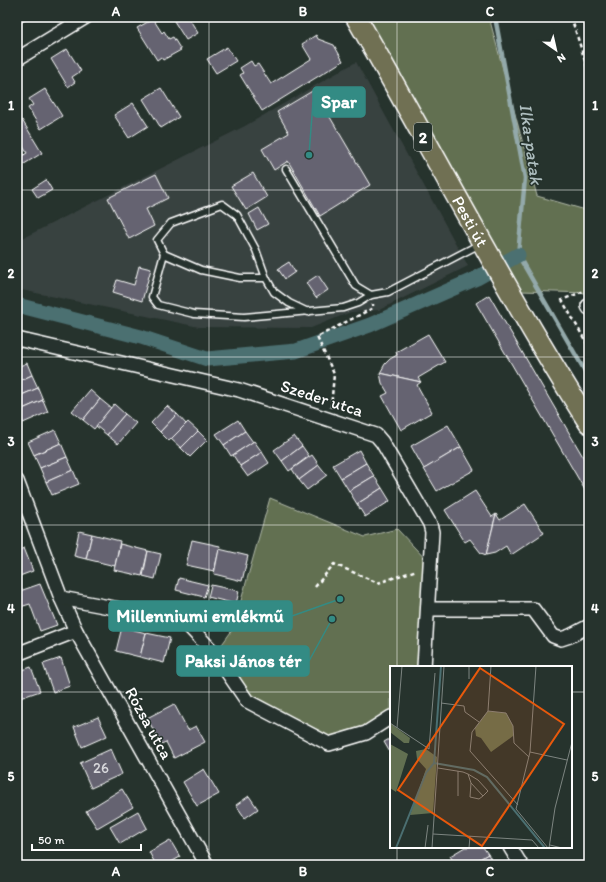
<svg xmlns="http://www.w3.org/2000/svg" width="606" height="882" viewBox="0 0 606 882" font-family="Itim,sans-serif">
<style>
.built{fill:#394241}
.green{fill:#627051;stroke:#b0b8a8}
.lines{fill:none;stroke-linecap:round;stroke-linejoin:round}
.stream{stroke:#93a9aa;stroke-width:4.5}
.canal{stroke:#4b6f71;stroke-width:15}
.building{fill:#656471;stroke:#fff}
.service-casing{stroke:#fff;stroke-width:9}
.minor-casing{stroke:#fff;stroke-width:16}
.primary-casing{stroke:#fff;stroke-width:23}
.path{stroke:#fff;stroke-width:2.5;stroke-dasharray:4 3;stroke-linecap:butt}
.service{stroke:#26332d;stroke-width:6}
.minor{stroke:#26332d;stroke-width:13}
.primary{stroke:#706f52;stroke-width:20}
.grid{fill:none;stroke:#fff;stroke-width:1;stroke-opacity:0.55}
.labels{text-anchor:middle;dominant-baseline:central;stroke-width:3;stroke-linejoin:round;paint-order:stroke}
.number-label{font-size:15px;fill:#d8d8dc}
.shield{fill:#26332d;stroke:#bec2c0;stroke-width:1}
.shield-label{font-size:16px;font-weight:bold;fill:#fff}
.street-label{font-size:17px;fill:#fff;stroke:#26332d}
.water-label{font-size:18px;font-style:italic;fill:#aebebf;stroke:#26332d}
.inset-river{fill:none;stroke:#4b6f71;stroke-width:2}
.inset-road{fill:none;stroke:#7d8581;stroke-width:1}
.view{fill:#e8590c;fill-opacity:0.15;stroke:#e8590c;stroke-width:2}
.inset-edge{fill:none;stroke:#fff;stroke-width:2}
.leader{fill:none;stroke:#338b84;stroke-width:1.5}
.callout-dot{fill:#338b84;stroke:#26332d;stroke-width:1.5}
.callout{fill:#338b84;stroke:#338b84;stroke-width:1.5}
.callout-label{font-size:18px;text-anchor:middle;font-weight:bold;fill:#fff}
.neatline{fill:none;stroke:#fff;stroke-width:1.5}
.grid-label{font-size:13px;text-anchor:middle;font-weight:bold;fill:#fff}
</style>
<rect width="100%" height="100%" fill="#26332d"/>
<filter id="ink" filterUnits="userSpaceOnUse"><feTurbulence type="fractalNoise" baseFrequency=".025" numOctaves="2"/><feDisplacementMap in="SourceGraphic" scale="8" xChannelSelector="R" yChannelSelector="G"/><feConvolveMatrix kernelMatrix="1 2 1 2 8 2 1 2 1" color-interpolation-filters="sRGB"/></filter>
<g filter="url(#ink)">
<polygon class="built" points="356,62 468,266 379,310 351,312 311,328 199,327 17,289 17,241 245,126"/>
<g class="green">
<polygon points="364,17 489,17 537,196 589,211 589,293 521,291"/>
<polygon points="270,498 365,537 397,529 431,565 424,667 391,667 391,717 329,744 247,701 215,654 233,629"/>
</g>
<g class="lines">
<polyline class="stream" points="495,17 525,178 518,255 589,378"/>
<polyline class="canal" points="17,305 141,337 207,359 296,351 370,325 477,278 518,255"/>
</g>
<g class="building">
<polygon points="19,17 30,17 22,22"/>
<polygon points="182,17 188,17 198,33 186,40 174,21"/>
<polygon points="153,19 162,33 164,31 169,39 173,37 181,50 163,60 161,57 157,60 137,28"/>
<polygon points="316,35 318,39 334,45 343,61 262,111 240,75 243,73 240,68 251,61 254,66 258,64 271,84 311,59 302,44"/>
<polygon points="227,47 236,61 216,73 207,59"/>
<polygon points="67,49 81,71 72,77 75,82 68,87 51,59"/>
<polygon points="161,88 179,117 161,128 143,99"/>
<polygon points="45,89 62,116 41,129 28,108 33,105 29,99"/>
<polygon points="314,90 370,185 320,216 288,161 274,170 262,149 289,133 277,112"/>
<polygon points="133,103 148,126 129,138 114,115"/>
<polygon points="22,120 42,153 21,166 17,159 27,153 17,137 17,123"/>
<polygon points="253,173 267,197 246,210 231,186"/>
<polygon points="156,174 168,198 146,209 154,226 129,239 108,198"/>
<polygon points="46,180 52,190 38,198 32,189"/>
<polygon points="259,208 268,224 257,230 249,214"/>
<polygon points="289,262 295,272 285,279 278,269"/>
<polygon points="139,266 151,269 142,301 113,292 117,280 134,285"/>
<polygon points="318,275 328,290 316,298 306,283"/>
<polygon points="489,295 589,467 589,497 476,303"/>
<polygon points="428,334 445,362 418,378 421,382 380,373 385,364 390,359 397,355 396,352"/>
<polygon points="27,363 32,375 17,382 17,367"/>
<polygon points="380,373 421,382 417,385 432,412 401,430 382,396 388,393 382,383"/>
<polygon points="32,375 38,388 17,397 17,382"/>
<polygon points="38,388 43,400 18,411 17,397"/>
<polygon points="90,390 100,399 83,420 72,411"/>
<polygon points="100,399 111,408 94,429 83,420"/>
<polygon points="43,400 48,412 23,423 18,411"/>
<polygon points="114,404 125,414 107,435 96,426"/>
<polygon points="167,406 177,414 160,432 151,423"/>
<polygon points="125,414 136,423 118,444 107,435"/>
<polygon points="177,414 186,424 169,441 160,432"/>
<polygon points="238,420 245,431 224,445 216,434"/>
<polygon points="188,422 198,431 181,448 171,439"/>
<polygon points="448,425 461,447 424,469 411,446"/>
<polygon points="55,430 61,443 34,455 28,442"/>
<polygon points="198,431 207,440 190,457 181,448"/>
<polygon points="245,431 253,442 231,456 224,445"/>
<polygon points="294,436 302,446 282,461 274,450"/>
<polygon points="254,441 262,452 240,466 233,455"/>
<polygon points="61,443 67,457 40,468 34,455"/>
<polygon points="302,446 309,456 289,471 282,461"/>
<polygon points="461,447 474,470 437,491 424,469"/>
<polygon points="359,450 366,463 341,478 333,465"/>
<polygon points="262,452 269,463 248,477 240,466"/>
<polygon points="312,455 319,465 299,480 292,469"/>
<polygon points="67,457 73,470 46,482 40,468"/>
<polygon points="366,463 374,476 349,491 341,478"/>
<polygon points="319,465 327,475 307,490 299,480"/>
<polygon points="73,470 79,484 52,495 46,482"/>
<polygon points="374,476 382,488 357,504 349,491"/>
<polygon points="382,488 390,501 365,517 357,504"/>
<polygon points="475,491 492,517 496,514 486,555 481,553 470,539 465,542 445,510"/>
<polygon points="525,504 544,533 511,555 506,546 495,553 486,555 496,514 500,520"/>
<polygon points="79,531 92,534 86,559 74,556"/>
<polygon points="92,534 120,541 115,566 86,559"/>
<polygon points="192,540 220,546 214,571 186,565"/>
<polygon points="120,544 148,551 142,576 114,570"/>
<polygon points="24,548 33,571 17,577 17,551"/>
<polygon points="219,549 248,556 242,581 214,574"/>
<polygon points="148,551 161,554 155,579 143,576"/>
<polygon points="179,578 208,585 204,597 176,590"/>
<polygon points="40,584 57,625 40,631 30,604 17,608 17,592"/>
<polygon points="211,585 239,591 236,604 208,597"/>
<polygon points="122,627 146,633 140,657 116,651"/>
<polygon points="146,633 170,638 164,663 140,657"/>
<polygon points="61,658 70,686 53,692 43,664"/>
<polygon points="31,667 40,691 17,699 17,672"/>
<polygon points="174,704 188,730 196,726 205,742 174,758 166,742 161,744 147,718"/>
<polygon points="98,717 107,736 82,747 74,727"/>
<polygon points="391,738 391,754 384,742"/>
<polygon points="111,749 122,774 91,788 80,763"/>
<polygon points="204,769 219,794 197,806 183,782"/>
<polygon points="122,789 133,807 97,828 86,811"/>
<polygon points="249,796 258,809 245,818 236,805"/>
<polygon points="138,811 147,828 120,844 110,827"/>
<polygon points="170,840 180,857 166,865 156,865 149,852"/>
<polygon points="465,847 483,847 488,854 470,865 456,865 450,856"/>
<polygon points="488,854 494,865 470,865"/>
</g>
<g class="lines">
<defs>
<g id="service">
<polyline points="286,169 356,286 371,295"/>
<polyline points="164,254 157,240 171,223 222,204 237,215 256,250 266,278"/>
<polyline points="308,312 289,303 274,292 266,278 240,278 201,270 164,254 152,297 158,305 194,314 244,317 343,308 358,303 371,295 388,292 480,244"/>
</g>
<g id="minor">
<polyline points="17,59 86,17"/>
<polyline points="589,306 588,306 589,308"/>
<polyline points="17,339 239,390 376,435 382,442 430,524 432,532 424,667"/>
<polyline points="17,481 61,598 76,631 207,865"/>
<polyline points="61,598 184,621 215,654 247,701 329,744 366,733 391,717"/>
<polyline points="429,609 533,609 553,636 561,639 570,636 589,626"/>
<polyline points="17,654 76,631"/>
<polyline points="510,847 521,865"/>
</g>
<g id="primary">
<path id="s1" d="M356 17C434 152 505 291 589 423"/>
</g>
</defs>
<use href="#service" class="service-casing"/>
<use href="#minor" class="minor-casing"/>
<use href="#primary" class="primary-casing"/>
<g class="path">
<polyline points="571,17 589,73"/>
<polyline points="589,289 562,300 589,347"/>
<polyline points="331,408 334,374 317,337 373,308 373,304"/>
<polyline points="315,587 334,564 378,583 417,570"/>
</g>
<use href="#service" class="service"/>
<use href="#minor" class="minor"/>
<use href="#primary" class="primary"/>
</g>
</g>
<path class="grid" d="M209 17V865M397 17V667M17 190H589M17 357H589M17 525H589M17 692H391M571 692H589M397 847V865"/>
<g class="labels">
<g class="number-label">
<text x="101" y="768">26</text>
</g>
<rect class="shield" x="414" y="123" width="18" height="28" rx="3"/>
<g class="shield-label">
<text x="423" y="137">2</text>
</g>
<g class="street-label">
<text stroke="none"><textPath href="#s1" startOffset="234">Pesti út</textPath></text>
<text transform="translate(322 398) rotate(18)">Szeder utca</text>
<text transform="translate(149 723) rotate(61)">Rózsa utca</text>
</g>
<g class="water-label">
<text transform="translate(531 144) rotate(82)">Ilka-patak</text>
</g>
</g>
<g transform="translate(390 666)">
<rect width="182" height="182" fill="#26332d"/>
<path d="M98 45 116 47 123 60V70L101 86 91 72 86 70 85 62ZM0 57 20 72 19 77H14L0 66ZM0 78 18 88 6 126 0 122ZM36 83 47 91 43 147 20 149 36 103 27 93 26 85Z" fill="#627051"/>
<path class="inset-river" d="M44 97 84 104 97 111 155 182M6 182 36 107 44 97 51 0"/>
<path class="inset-road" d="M101 0 98 45 82 66 80 85 128 139M146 0 140 86 126 143 158 182M79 13V0M51 37 74 40 75 46 89 56M98 45 116 47 123 60 124 77 139 91M0 57 39 83 45 7M7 62 12 0M140 86 177 94M48 102 73 106 78 108 88 114 98 125 93 130 81 117 78 108M81 117 80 131 89 133 93 130M68 130V105M43 168 142 174 149 182M160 179 172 182M35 182 38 159M42 182 54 0M79 182 80 170M159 182 165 142 182 76"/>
<path class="view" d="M90 2 174 58 92 180 8 124Z"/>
<rect width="182" height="182" class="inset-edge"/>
</g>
<path class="leader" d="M309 155L313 102M340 599L292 616M332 619L309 661"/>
<g class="callout-dot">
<circle cx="309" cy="155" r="4"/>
<circle cx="340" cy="599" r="4"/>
<circle cx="332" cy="619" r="4"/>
</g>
<g class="callout">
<rect x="313" y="87" width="52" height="30" rx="4"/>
<rect x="109" y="601" width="183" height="30" rx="4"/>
<rect x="177" y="646" width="132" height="30" rx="4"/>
</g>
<g class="callout-label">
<text x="339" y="108">Spar</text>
<text x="200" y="622">Millenniumi emlékmű</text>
<text x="243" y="667">Paksi János tér</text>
</g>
<rect width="606" height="882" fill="none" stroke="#26332d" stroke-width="44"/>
<g transform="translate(556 50) rotate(146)" stroke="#26332d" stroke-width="3" paint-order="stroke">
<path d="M0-3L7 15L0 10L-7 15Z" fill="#ffffff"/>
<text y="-6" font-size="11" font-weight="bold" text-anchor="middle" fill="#ffffff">N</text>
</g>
<path d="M32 844v6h109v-6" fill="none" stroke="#ffffff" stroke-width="2"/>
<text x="38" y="844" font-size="12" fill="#ffffff" stroke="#26332d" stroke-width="3" paint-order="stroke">50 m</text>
<rect x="22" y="22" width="562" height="838" class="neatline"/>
<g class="grid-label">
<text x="116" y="16">A</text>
<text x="303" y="16">B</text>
<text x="490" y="16">C</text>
<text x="11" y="110">1</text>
<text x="595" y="110">1</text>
<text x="11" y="278">2</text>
<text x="595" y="278">2</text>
<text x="11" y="446">3</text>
<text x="595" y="446">3</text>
<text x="11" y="613">4</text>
<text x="595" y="613">4</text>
<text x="11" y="781">5</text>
<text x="595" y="781">5</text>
<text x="116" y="876">A</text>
<text x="303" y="876">B</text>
<text x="490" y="876">C</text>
</g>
</svg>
